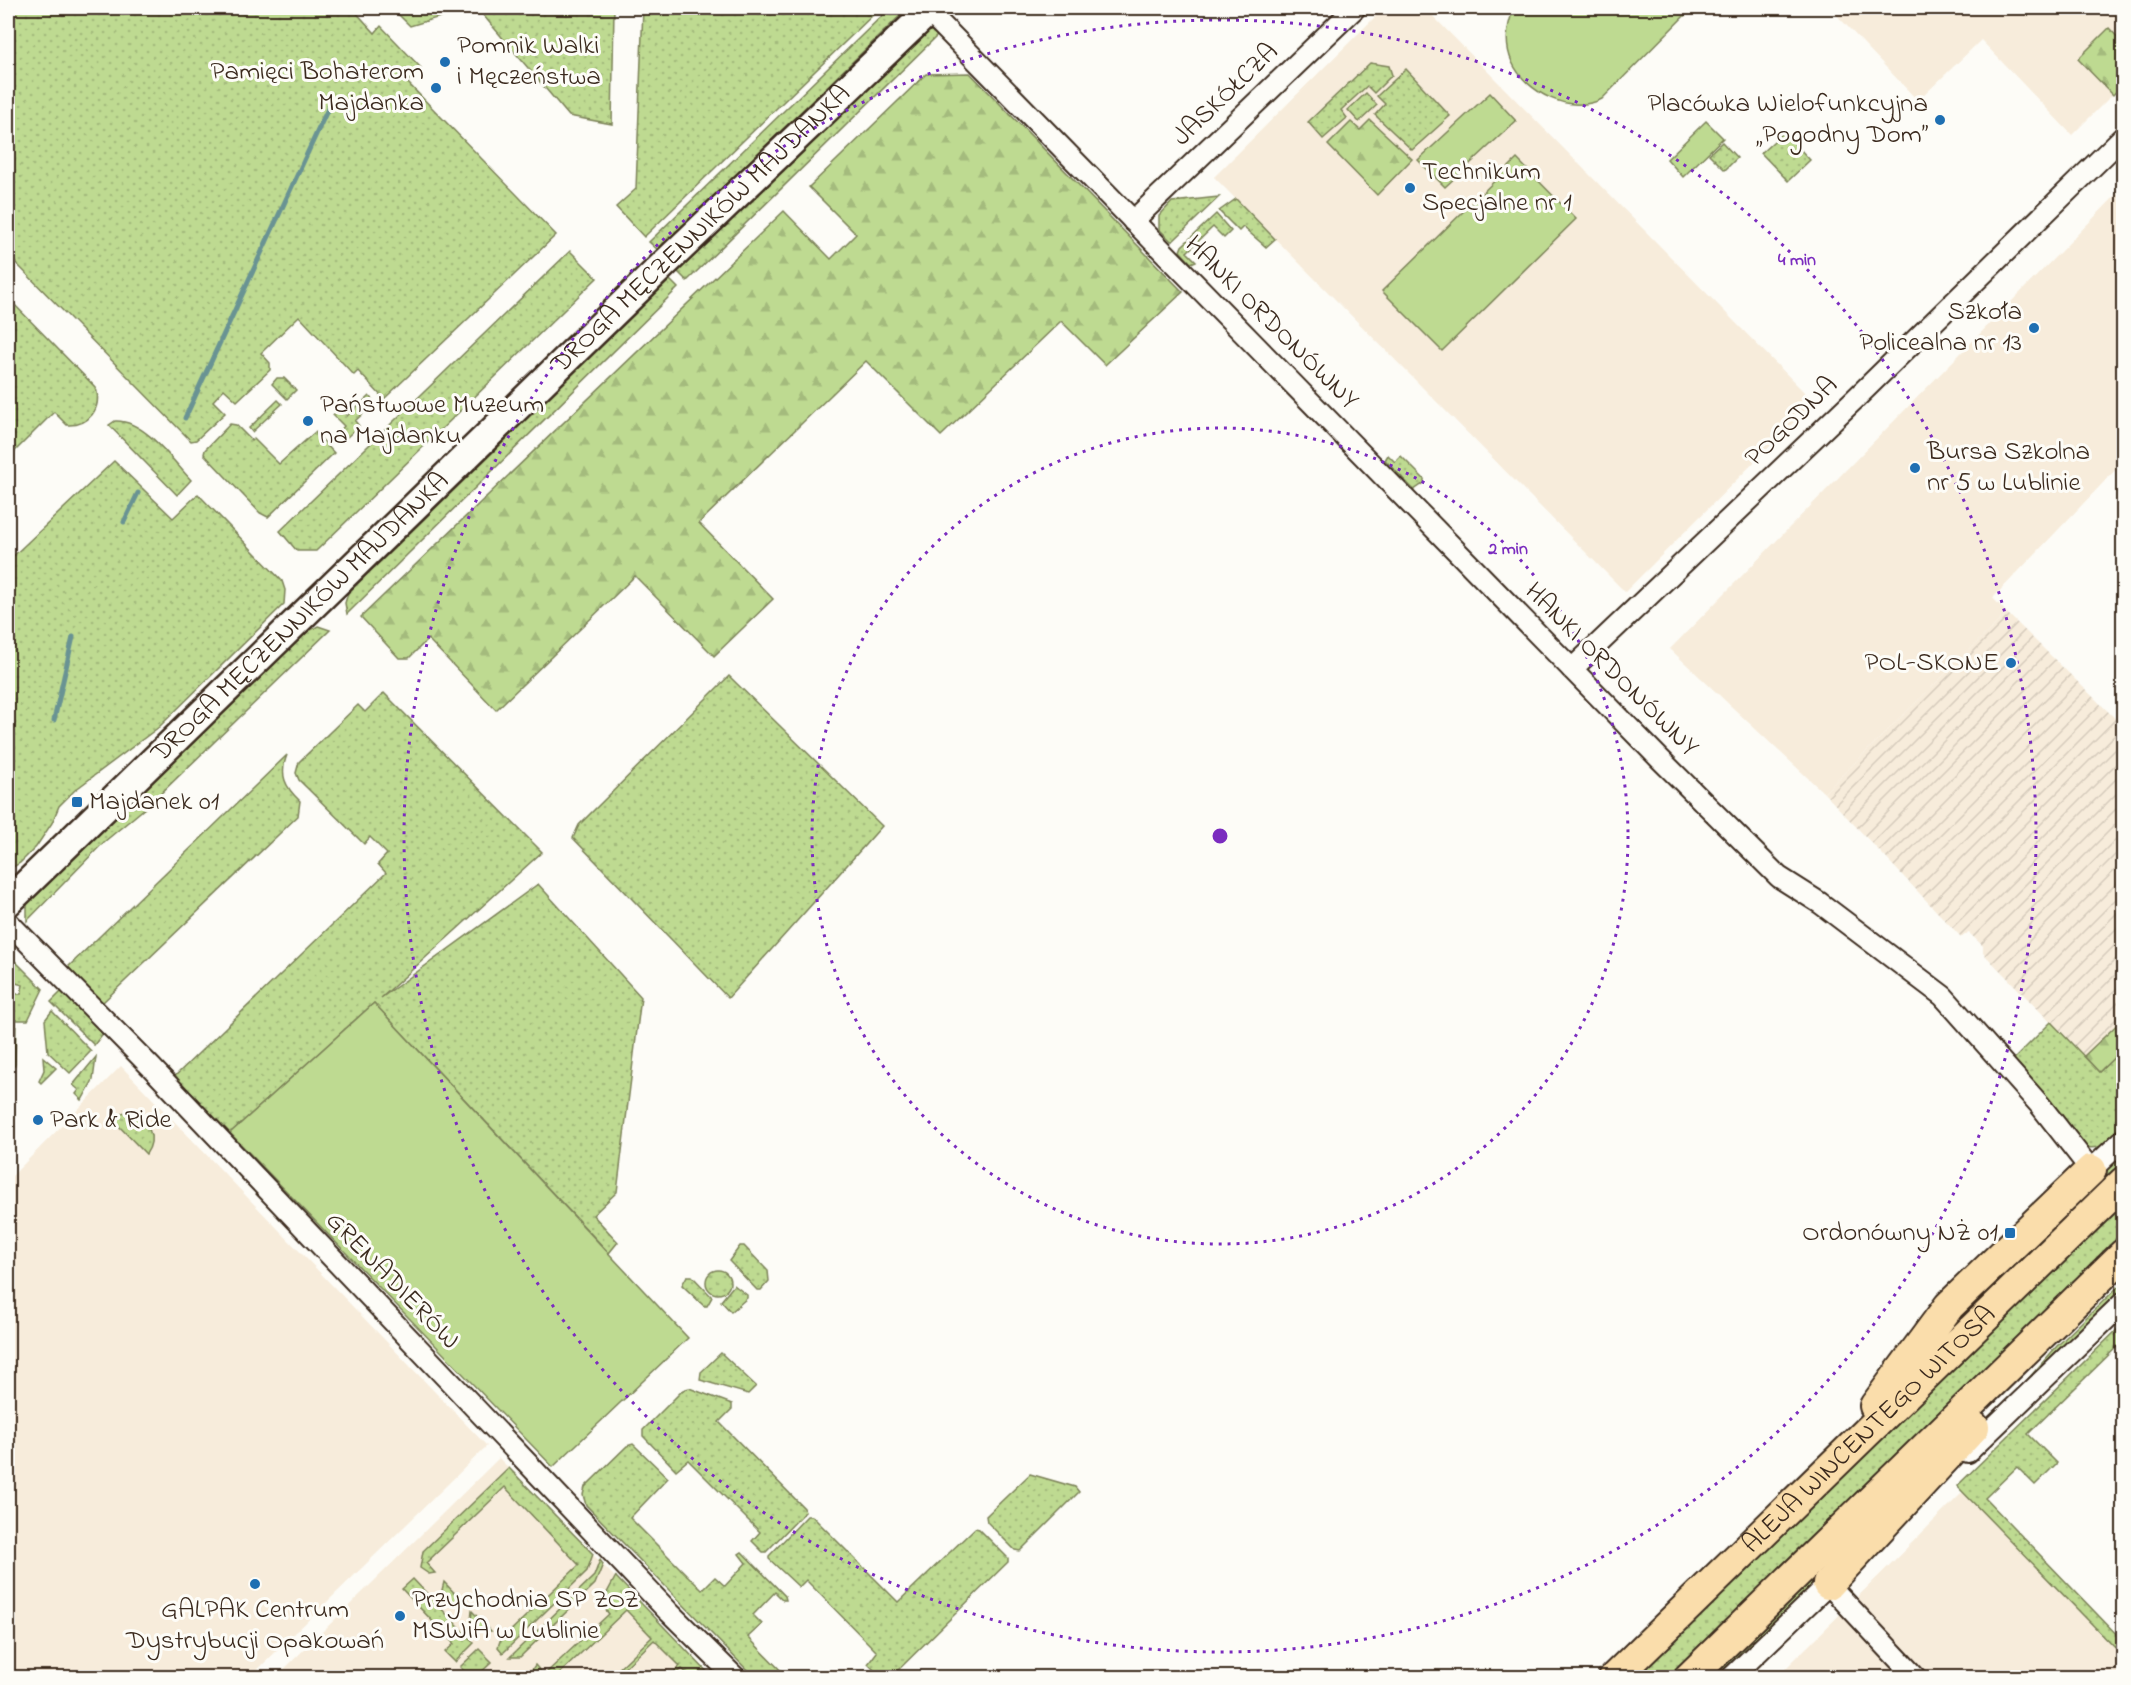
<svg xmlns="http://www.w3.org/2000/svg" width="2131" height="1685" viewBox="0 0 2131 1685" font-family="'Indie Flower',sans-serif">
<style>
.built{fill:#f7ecdb}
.industrial{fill:url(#industrial-furrows)}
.grass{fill:url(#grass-dots);stroke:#7c8258;stroke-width:1.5}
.forest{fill:url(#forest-firs);stroke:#7c8258;stroke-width:1.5}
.pitch{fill:#beda91;stroke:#7c8258;stroke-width:1.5}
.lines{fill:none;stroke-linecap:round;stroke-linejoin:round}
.stream{stroke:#699393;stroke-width:5}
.street-casing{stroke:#3b2a1e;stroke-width:24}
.secondary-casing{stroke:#3b2a1e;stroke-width:32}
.primary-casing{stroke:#3b2a1e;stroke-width:34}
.street{stroke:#fdfcf7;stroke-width:20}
.secondary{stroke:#fdfcf7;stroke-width:27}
.primary{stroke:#faddab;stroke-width:30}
.ring{fill:none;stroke:#7b2cbf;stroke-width:3;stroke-dasharray:3 6}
.poi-dot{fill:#1f6fb2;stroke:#fdfcf7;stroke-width:2}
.labels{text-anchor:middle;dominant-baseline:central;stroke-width:6;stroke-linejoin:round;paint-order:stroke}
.poi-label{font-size:27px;fill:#3b2a1e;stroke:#fdfcf7;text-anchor:start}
.street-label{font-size:27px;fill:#3b2a1e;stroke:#fdfcf7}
.centre{fill:#7b2cbf;stroke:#fdfcf7;stroke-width:3}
.ring-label{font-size:18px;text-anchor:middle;font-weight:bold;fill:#7b2cbf;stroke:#fdfcf7;stroke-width:6;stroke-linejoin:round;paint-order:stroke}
</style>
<defs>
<pattern id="industrial-furrows" width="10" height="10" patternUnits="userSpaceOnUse" patternTransform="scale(1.5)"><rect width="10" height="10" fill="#f7ecdb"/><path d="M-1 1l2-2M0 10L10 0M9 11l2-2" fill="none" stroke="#d5cbbc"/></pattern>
<pattern id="grass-dots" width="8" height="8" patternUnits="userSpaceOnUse" patternTransform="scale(1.5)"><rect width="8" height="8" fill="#beda91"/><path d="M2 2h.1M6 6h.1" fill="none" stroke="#a4bb7d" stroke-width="1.8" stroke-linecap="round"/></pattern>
<pattern id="forest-firs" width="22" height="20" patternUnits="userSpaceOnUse" patternTransform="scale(1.5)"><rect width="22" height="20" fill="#beda91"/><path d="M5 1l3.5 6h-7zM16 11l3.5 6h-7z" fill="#a4bb7d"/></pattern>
</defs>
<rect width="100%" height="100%" fill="#fdfcf7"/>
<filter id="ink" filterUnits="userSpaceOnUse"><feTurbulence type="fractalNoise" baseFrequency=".0167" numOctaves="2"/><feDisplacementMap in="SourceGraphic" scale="12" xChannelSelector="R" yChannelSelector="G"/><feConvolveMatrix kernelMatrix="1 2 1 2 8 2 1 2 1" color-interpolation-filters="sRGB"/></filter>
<g filter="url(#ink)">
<g class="built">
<polygon points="1384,8 1425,8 1814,402 1625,592 1214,177"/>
<polygon points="1830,8 2123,8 2123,84 2072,135 1981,40 1918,101"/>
<polygon points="2123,188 2124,418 2117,425 2123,432 2123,462 1993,598 2007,613 1824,793 1670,649"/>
<polygon points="121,1066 487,1446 250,1677 8,1678 8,1180"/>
<polygon points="499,1458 712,1677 275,1678 370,1585"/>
<polygon points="1963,1492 2123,1656 2123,1677 1776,1678"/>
</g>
<polygon class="industrial" points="2007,613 2123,726 2123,1049 2099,1072 1983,953 1983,946 1969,933 1961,937 1824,793"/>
<g class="grass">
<polygon points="8,8 352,8 375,33 381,26 421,68 407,82 556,235 384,399 358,371 354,375 299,316 261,353 270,363 270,370 237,401 224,389 213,401 225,413 196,440 191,441 8,255"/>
<polygon points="401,8 470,8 410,26 396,12"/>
<polygon points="477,8 614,8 612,124 569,116"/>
<polygon points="643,8 880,8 644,237 616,207 636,189"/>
<polygon points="890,8 908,8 658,250 649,242"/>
<polygon points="929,30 939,34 687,281 678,272 752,197"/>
<polygon points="1370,63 1389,66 1392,75 1374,93 1367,86 1341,110 1347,118 1323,139 1308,122"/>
<polygon points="1406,69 1450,116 1412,150 1375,115 1385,104 1377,96"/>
<polygon points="1366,93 1377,105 1359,122 1348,110"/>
<polygon points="1784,132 1810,160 1788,181 1761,153"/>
<polygon points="1722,142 1737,158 1725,170 1709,154"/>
<polygon points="1219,197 1173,241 1171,241 1159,229 1159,216 1172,202"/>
<polygon points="1236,199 1275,239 1266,247 1243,227 1239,231 1219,211"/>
<polygon points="1216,214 1231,231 1224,238 1213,227 1187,252 1196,261 1191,263 1180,251 1182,246"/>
<polygon points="570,251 597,278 316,551 297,551 280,531"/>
<polygon points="670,280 678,288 347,614 345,603 348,593"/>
<path d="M8 298 96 388C102 409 89 426 67 425L54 412 8 458Z"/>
<polygon points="277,378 284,378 296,390 287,399 272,384"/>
<polygon points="369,396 378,406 372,411 369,408 355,421 359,426 346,438 340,431 344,426 333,415 340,408 347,416"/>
<polygon points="278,400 282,404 252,432 249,428"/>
<path d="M115 421C144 419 173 461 191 480L177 495 109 425Z"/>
<polygon points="230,424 236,425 252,441 254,439 279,464 315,432 334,453 268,517 260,513 204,454 205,450"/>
<polygon points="1388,455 1395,462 1401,456 1424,479 1424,483 1414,490 1385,460"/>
<polygon points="114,461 173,518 198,494 282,581 285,590 284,604 159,727 75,790 59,806 52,823 36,847 20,863 8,870 8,561"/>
<polygon points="318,626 330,630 151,803 104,842 27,921 27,902 307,632"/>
<polygon points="729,676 882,826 728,998 573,838 579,825"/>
<polygon points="384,693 542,852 381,998 538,884 641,997 617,1192 593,1215 618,1242 609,1253 374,1003 230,1133 175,1076 386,873 378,864 387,854 370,837 364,844 299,780 296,773 299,762 358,705 365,712"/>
<path d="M287 755C279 775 285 787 300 801L298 816 102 1003 67 968Z"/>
<polygon points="8,954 43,989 28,1020 16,1020 15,1065 8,1072 8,1001 15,994 21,994 23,985 12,982 9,988 12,992 8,995"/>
<polygon points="62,991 104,1032 94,1045 51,1002"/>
<polygon points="52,1011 91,1051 70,1073 48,1052 45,1020"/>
<path d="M2051 1022 2099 1072 2123 1049V1128C2113 1139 2102 1151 2085 1147L2011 1062Z"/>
<polygon points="43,1057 56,1068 41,1083 39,1081 44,1070"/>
<polygon points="96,1057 93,1080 82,1100 76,1094 79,1090 73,1085"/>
<path d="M130 1111C148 1120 158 1137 146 1154L114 1121 122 1113Z"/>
<polygon points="2123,1153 2123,1166 1980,1287"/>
<polygon points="2123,1196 2123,1237 1673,1677 1632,1678"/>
<polygon points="740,1246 744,1246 768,1271 769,1281 761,1290 757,1290 729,1261"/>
<circle cx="718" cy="1282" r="12"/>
<polygon points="687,1276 692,1276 712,1297 707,1306 704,1306 682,1285"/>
<polygon points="2123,1282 2123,1291 2000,1411 2057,1346"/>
<polygon points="734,1285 747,1295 747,1298 731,1312 721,1301"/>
<polygon points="2123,1324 2123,1341 2028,1434 2057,1463 2035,1485 2017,1467 1985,1498 2123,1641 2123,1656 1957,1486"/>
<polygon points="721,1353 756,1386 748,1394 700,1380 701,1372"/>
<polygon points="689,1388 732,1404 732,1409 719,1422 804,1508 805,1512 766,1552 763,1552 752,1541 760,1532 688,1460 676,1470 643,1436 643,1430 683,1390"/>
<polygon points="1989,1400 1885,1515 1719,1677 1705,1678"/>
<polygon points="633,1444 668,1478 630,1518 702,1590 715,1577 725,1586 746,1563 739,1554 742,1552 785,1596 786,1600 783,1600 775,1592 753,1615 762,1624 748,1637 787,1677 754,1677 586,1505 583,1495 585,1487 627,1446"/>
<polygon points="509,1468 593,1554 587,1571 503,1653 498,1647 500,1641 579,1565 505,1487 426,1563 435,1573 429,1574 420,1568 423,1551"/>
<polygon points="1030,1474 1075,1487 1079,1492 1020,1551 1015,1550 987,1522 986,1516"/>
<polygon points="807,1516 812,1516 898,1602 975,1528 979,1529 1008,1558 1008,1562 891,1677 881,1677 868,1664 877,1652 806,1580 799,1587 769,1559 769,1556"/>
<polygon points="600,1560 603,1564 595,1584 520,1657 510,1657 594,1576"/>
<polygon points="616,1576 616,1577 712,1677 691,1677 682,1669 669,1677 680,1666 654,1640 615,1677 610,1677 652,1637 626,1610 556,1677 527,1677 535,1665 544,1675 609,1614 601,1604"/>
<polygon points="413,1579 474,1643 455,1662 445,1652 454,1644 402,1589"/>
<polygon points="444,1582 463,1602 454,1603 442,1590"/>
<polygon points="472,1611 491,1631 480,1631 471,1621"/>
<polygon points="479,1649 492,1662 476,1677 470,1677 460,1667"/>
</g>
<g class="forest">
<polygon points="2109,28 2123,43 2123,84 2113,95 2078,59"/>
<polygon points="970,73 1183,292 1105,365 1061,321 941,436 866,361 699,523 773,599 714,656 635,576 496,710 428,639 409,658 399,658 361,617 784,211 831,259 856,234 809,187 926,74"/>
<polygon points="1370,120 1412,159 1377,195 1328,145 1351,122 1360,130"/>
<polygon points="2123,1019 2123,1049 2099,1072 2084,1056"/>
</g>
<g class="pitch">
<path d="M1514 8H1692L1602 99C1571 115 1526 93 1512 62 1504 44 1507 25 1514 8Z"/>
<polygon points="1490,93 1516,121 1445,187 1418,160"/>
<polygon points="1706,121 1723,138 1683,177 1667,159"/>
<polygon points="1517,159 1576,219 1442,351 1382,291"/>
<polygon points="374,1003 688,1338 553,1467 230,1133"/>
</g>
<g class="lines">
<g class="stream">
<polyline points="185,418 331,102"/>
<polyline points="124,522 138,493"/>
<polyline points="54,720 73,637"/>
</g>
<defs>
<g id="street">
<polyline points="928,11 1660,759 1779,877 1820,903 1943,996 2040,1105 2091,1170 2124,1139"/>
<polyline points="1133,221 1355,8"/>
<polyline points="1572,669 1855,399 2124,136"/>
<polyline points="8,922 151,1067 668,1611 736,1678"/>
<polyline points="1968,1452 2124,1302"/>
<polyline points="1828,1584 1916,1678"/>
<polyline points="1731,1678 1835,1578"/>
</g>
<g id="secondary">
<path id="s1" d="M8 902 663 265 932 8"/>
</g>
<g id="primary">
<polyline points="1875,1406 1949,1306 2091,1170"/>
<polyline points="1828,1584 1974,1427"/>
<path id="s2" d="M1614 1678 2124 1182"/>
<polyline points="1689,1678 2124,1254"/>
</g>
</defs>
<use href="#street" class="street-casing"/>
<use href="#secondary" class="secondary-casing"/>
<use href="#primary" class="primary-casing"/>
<use href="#street" class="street"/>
<use href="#secondary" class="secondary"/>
<use href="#primary" class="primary"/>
</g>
</g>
<g class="ring">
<circle cx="1220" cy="836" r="408"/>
<circle cx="1220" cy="836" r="816"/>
</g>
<g class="poi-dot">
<circle cx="445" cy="62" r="6"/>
<circle cx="436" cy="88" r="6"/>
<circle cx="1940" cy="120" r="6"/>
<circle cx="1410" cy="188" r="6"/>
<circle cx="2034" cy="328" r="6"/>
<circle cx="308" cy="421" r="6"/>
<circle cx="1915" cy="468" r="6"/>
<circle cx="2011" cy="663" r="6"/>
<rect x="71" y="796" width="12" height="12" rx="3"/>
<circle cx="38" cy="1120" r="6"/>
<rect x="2004" y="1227" width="12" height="12" rx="3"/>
<circle cx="255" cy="1584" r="6"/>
<circle cx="400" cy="1616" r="6"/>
</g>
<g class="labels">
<g class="poi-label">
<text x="457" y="46">Pomnik Walki<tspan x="457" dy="31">i Męczeństwa</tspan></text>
<text x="424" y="72" text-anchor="end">Pamięci Bohaterom<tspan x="424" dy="31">Majdanka</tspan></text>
<text x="1928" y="104" text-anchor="end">Placówka Wielofunkcyjna<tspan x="1928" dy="31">„Pogodny Dom”</tspan></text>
<text x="1422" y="172">Technikum<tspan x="1422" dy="31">Specjalne nr 1</tspan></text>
<text x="2022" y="312" text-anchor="end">Szkoła<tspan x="2022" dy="31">Policealna nr 13</tspan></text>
<text x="320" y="405">Państwowe Muzeum<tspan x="320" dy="31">na Majdanku</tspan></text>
<text x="1927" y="452">Bursa Szkolna<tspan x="1927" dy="31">nr 5 w Lublinie</tspan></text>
<text x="1999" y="663" text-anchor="end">POL-SKONE</text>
<text x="89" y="802">Majdanek 01</text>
<text x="50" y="1120">Park &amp; Ride</text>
<text x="1998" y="1233" text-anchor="end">Ordonówny NŻ 01</text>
<text x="412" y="1600">Przychodnia SP ZOZ<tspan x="412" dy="31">MSWiA w Lublinie</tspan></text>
<text x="255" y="1610" text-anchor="middle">GALPAK Centrum<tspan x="255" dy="31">Dystrybucji Opakowań</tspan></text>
</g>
<g class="street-label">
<text transform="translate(1226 95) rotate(-44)">JASKÓŁCZA</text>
<text stroke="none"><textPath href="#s1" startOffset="966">DROGA MĘCZENNIKÓW MAJDANKA</textPath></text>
<text transform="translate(1271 323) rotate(45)">HANKI ORDONÓWNY</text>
<text transform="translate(1792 422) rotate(-44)">POGODNA</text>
<text stroke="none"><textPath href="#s1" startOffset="408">DROGA MĘCZENNIKÓW MAJDANKA</textPath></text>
<text transform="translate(1611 670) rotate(45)">HANKI ORDONÓWNY</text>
<text transform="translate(392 1281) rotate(46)">GRENADIERÓW</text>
<text stroke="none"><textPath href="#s2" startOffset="356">ALEJA WINCENTEGO WITOSA</textPath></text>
</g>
</g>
<circle cx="1220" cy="836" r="9" class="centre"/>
<g class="ring-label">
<text x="1797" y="265">4 min</text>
<text x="1508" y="554">2 min</text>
</g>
<rect width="2131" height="1685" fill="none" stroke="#fdfcf7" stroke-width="30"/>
<rect x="15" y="15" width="2101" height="1655" fill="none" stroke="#3b2a1e" stroke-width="2" filter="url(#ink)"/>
</svg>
